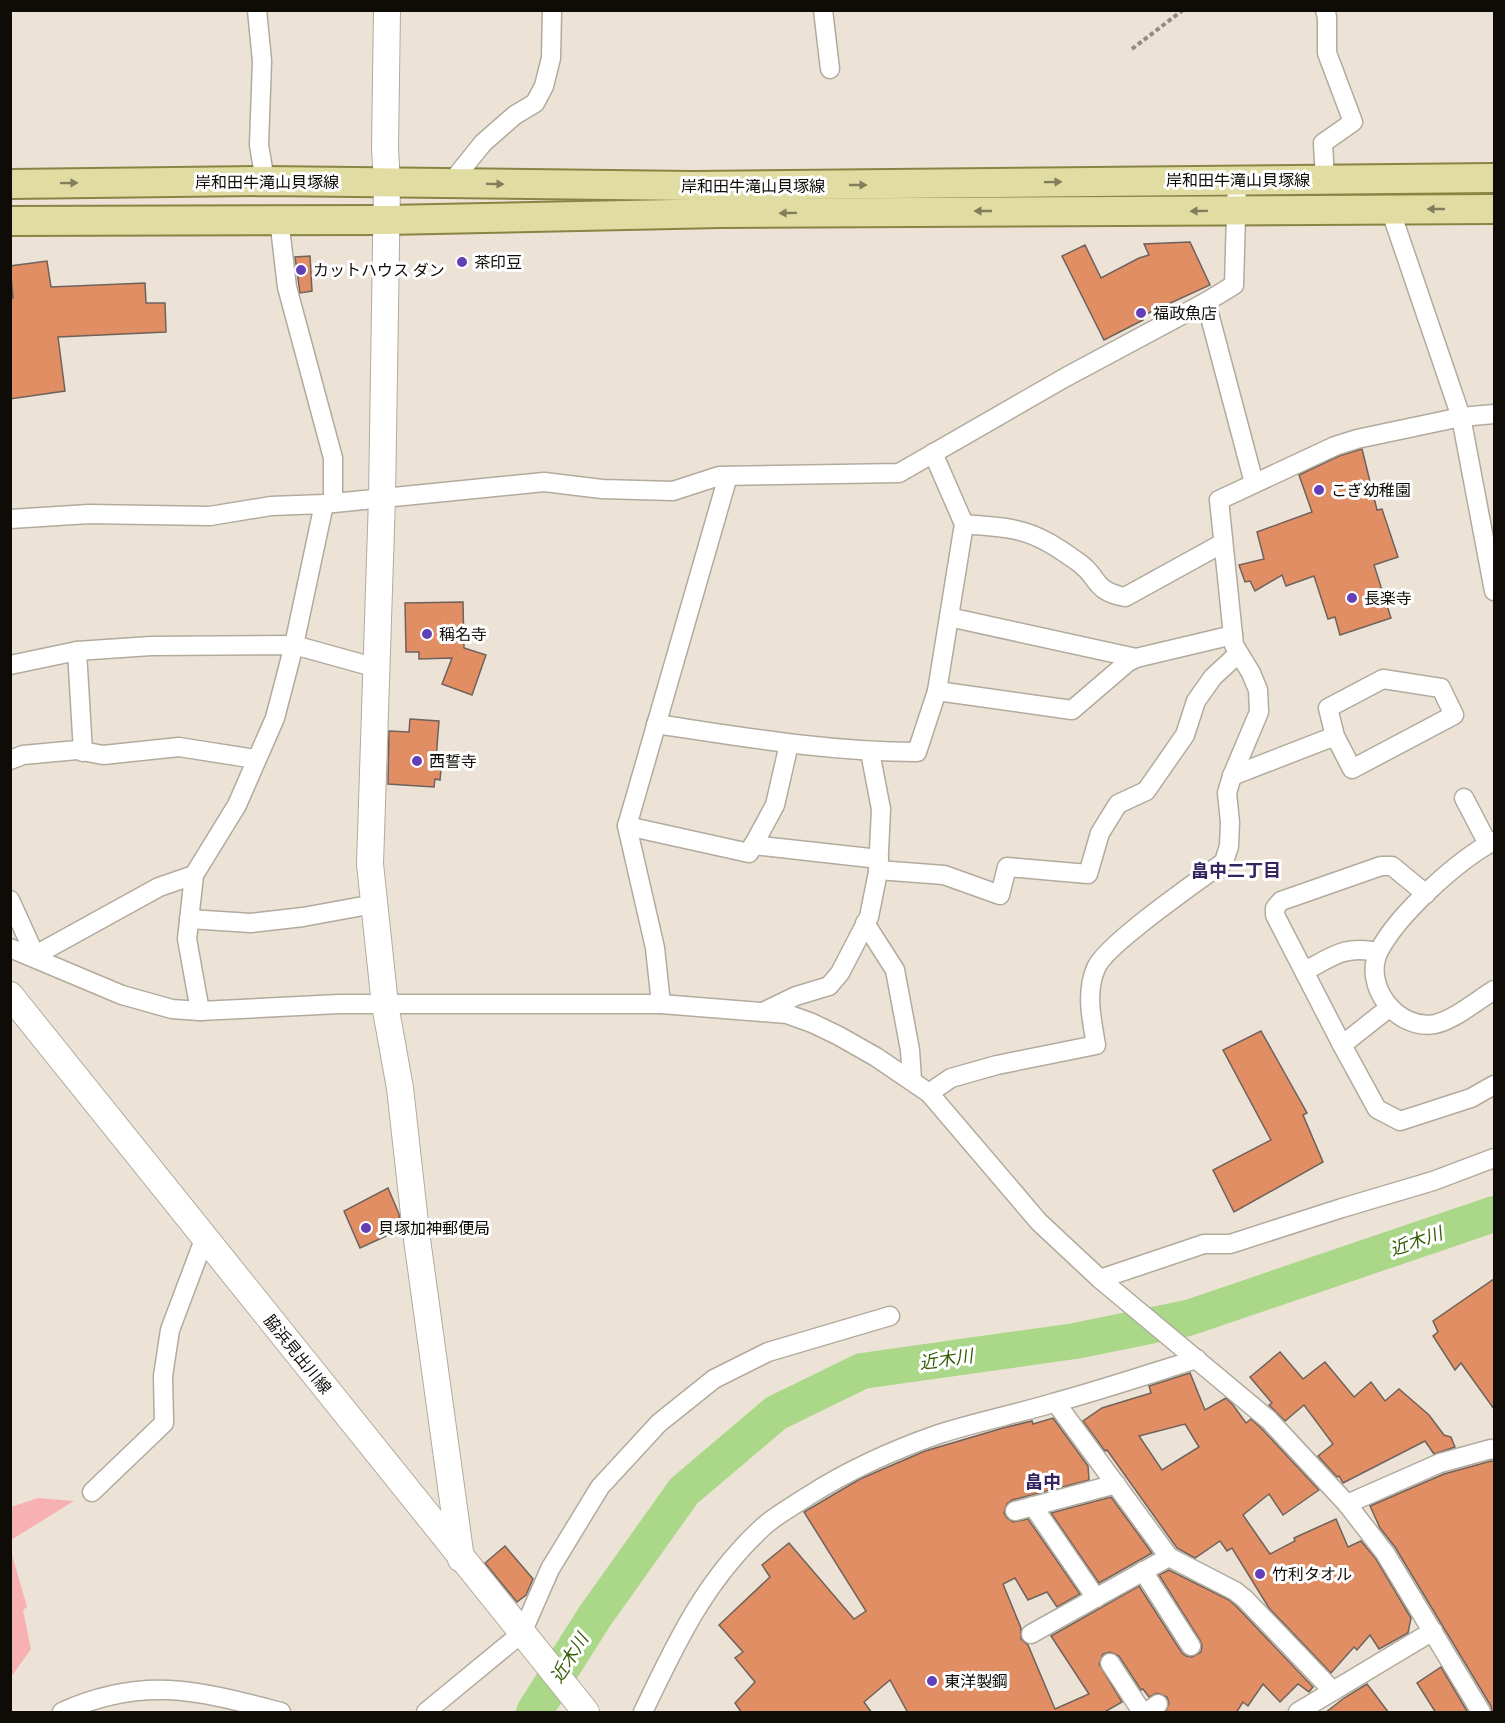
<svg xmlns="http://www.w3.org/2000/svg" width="1505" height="1723" viewBox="0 0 1505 1723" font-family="'IBM Plex Sans','Noto Sans JP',sans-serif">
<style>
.green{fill:#f7b1b2}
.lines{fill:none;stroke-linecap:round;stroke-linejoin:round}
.river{stroke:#aad888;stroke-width:36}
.building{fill:#e28e64;stroke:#6f625b;stroke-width:1.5;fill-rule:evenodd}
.street-casing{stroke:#b3aa9e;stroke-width:21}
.secondary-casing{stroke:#b3aa9e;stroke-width:28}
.primary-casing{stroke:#8a8444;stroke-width:32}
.path{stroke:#928b82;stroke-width:4;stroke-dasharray:4.5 3;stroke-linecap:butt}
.street{stroke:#fff;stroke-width:18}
.secondary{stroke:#fff;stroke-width:26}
.primary{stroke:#e1dca2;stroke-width:28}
.oneway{fill:#827e5d}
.poi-dot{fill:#623fb7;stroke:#fff;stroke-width:2}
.labels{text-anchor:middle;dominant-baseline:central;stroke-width:6;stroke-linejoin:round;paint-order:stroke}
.street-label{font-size:16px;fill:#0f0c08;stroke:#fff}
.poi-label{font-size:16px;fill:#0f0c08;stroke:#fff;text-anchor:start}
.neighbourhood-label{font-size:18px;font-weight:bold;fill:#34245f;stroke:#fff}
.water-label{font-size:18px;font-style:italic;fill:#355c05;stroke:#fff}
</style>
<rect width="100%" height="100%" fill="#ece3d6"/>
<g class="green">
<polygon points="38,1498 74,1501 11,1540 11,1507"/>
<polygon points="11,1551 27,1607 23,1610 31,1649 11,1677"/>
</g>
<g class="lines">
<polyline class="river" points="534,1712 595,1616 684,1491 776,1413 862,1371 1075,1341 1188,1318 1494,1214"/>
</g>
<g class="building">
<polygon points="1190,242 1210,285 1142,316 1143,320 1104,340 1062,256 1085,245 1101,278 1139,258 1149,255 1144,244"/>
<polygon points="310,256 312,291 300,293 295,257"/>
<polygon points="47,261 51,287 145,283 146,303 165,303 166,332 58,337 65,391 10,399 10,298 13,298 10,266"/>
<polygon points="1362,449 1377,510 1382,509 1398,557 1374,565 1391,618 1340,635 1335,617 1328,619 1314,576 1286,586 1282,575 1255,591 1250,581 1245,582 1239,565 1264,559 1257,532 1312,512 1299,475 1339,456"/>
<polygon points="463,602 464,648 486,655 472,695 442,684 452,658 419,659 419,652 406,652 405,603"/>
<polygon points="410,719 439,721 436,759 442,759 440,780 435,779 434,787 388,784 389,731 409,732"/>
<polygon points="1261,1031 1307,1113 1303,1115 1323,1162 1234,1212 1213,1170 1271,1140 1223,1050"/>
<polygon points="388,1188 399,1214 400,1222 384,1231 386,1236 360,1248 344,1211"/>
<polygon points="1494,1279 1494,1409 1461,1363 1455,1370 1433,1336 1438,1332 1433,1321"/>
<polygon points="1280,1352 1303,1379 1325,1362 1354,1397 1371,1382 1385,1401 1399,1389 1429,1415 1444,1435 1451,1437 1455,1447 1434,1454 1425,1441 1343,1483 1339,1476 1337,1477 1318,1456 1333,1444 1304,1405 1285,1421 1269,1405 1272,1403 1250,1377"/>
<path d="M1190 1373 1205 1410 1226 1398 1233 1405 1246 1423 1251 1419 1261 1428 1319 1490 1283 1515 1269 1494 1243 1515 1270 1554 1295 1541 1294 1538 1336 1519 1348 1547 1361 1541 1376 1559 1411 1618 1408 1633 1379 1649 1370 1635 1357 1650 1354 1647 1331 1673 1269 1608 1232 1548 1227 1551 1220 1541 1195 1558 1177 1548 1107 1450 1105 1451 1083 1421 1102 1408 1151 1393 1149 1386ZM1185 1424 1199 1447 1162 1470 1139 1436Z"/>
<polygon points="1053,1418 1088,1466 1089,1480 1012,1500 1007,1504 1004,1513 1007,1518 1013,1522 1028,1519 1080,1594 1057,1607 1047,1592 1028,1600 1015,1578 1003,1584 1021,1628 1021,1639 1028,1645 1055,1709 1089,1694 1051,1636 1139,1586 1182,1653 1186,1656 1192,1657 1201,1652 1202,1646 1200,1640 1159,1575 1169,1570 1229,1600 1237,1607 1313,1687 1309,1692 1298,1684 1280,1702 1263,1684 1248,1706 1243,1702 1236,1713 1165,1713 1169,1703 1167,1697 1157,1693 1149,1697 1143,1689 1141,1690 1119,1656 1110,1652 1103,1654 1099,1664 1122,1702 1103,1713 908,1713 890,1680 864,1702 872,1713 742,1713 735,1703 755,1682 735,1658 743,1652 719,1625 770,1577 762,1565 789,1543 854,1619 866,1611 804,1512 860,1479 925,1451 1003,1428 1032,1421 1033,1424"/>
<polygon points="1491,1461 1494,1461 1494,1713 1492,1713 1491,1706 1395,1547 1380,1528 1370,1506 1444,1474"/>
<polygon points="1111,1497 1152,1553 1099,1583 1051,1513"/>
<polygon points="505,1546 533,1579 526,1595 517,1602 485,1563"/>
<polygon points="1441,1667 1467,1711 1465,1713 1436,1713 1417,1683"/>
<polygon points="1367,1684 1389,1713 1325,1713 1344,1698"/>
</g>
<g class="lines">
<defs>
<g id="street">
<polyline points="257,10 262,61 259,145 265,181"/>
<polyline points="823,10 830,69"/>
<polyline points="1325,179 1323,143 1353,122 1327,53 1327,17 1325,10"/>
<polyline points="450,184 483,143 515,115 535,103 544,86 551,58 552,10"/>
<polyline points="1390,209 1461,417 1494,591"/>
<polyline points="279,219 287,287 333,458 333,503"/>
<polyline points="1206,302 1254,483"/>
<polyline points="10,519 89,514 210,516 271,506 324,504 544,482 602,489 673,491 719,476 899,473 1066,377 1206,302 1234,285 1237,181"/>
<path d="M964 524C981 526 999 526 1016 530 1038 534 1060 549 1078 562 1100 577 1092 591 1125 597L1223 543"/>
<polyline points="949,617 1136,658"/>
<polyline points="77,651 83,752"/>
<polyline points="10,665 77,651 151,646 294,645 377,668"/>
<polyline points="937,691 1072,710 1128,662 1136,658 1233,635"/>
<path d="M656 724C743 737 829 752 917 752L937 691 964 524 933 453"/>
<polyline points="10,760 23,755 77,750 103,755 179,747 255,759"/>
<polyline points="1232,776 1335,736 1352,769 1454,715 1441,688 1383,679 1328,708 1335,736"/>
<polyline points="1464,798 1488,844"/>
<polyline points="627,826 749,853 775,805 789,744"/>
<path d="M1494 841C1458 860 1398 914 1379 951 1362 985 1397 1031 1435 1024 1454 1020 1478 1000 1494 990"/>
<polyline points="753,845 879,859"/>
<polyline points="878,870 944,875 1000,895 1007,867 1088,874 1100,833 1118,804 1146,791 1185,735 1196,701 1213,677 1238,654"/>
<polyline points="1426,894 1392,866 1381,866 1281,901 1275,908 1275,915 1342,1045 1377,1109 1400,1121 1471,1098 1494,1085"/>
<polyline points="10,900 35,955"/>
<polyline points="189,919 251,923 303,917 374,904"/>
<polyline points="865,923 895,970 910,1050 912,1080"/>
<polyline points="10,948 122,995 172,1009 200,1011 339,1004 661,1004 787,1014 812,1023 839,1036 876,1057 929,1093 1039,1222 1100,1279 1269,1420 1347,1504 1385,1553 1481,1712"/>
<polyline points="32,957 159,887 194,875"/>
<path d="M1305 971C1333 956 1345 945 1378 952"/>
<polyline points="661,1004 655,948 627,826 728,476"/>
<polyline points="200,1011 187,939 194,875 237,805 275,718 294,645 324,504"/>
<polyline points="765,1011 796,996 829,986 840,973 869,917 878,872 881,809 870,752"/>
<polyline points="1342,1045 1390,1007"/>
<path d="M929 1093 951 1078 997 1065 1096 1045C1092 1020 1085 993 1096 968 1105 945 1199 880 1224 862L1229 846 1230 822 1227 793 1232 776 1259 712 1258 690 1251 673 1234 645 1219 500 1335 446 1357 439 1461 417 1494 414"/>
<polyline points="1100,1279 1204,1244 1230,1244 1342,1208 1433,1181 1494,1158"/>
<polyline points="1056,1403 1169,1557 1235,1591 1245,1599 1333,1691"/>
<polyline points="92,1492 164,1423 163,1376 170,1330 205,1237"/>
<polyline points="1347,1504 1440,1463 1491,1449 1494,1450"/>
<polyline points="1033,1506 1096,1598"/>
<polyline points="1015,1511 1116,1484"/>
<polyline points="1143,1571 1191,1646"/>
<polyline points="1031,1634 1169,1557"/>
<polyline points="1110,1663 1142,1712"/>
<path d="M62 1712C144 1675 199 1691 281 1712"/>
<polyline points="426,1712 522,1633 550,1569 600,1487 659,1423 714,1379 768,1352 890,1316"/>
<path d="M643 1712C676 1643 705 1580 763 1527 776 1515 793 1506 808 1496 849 1470 893 1450 939 1434 976 1422 1016 1414 1053 1403 1101 1390 1149 1374 1197 1359"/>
<polyline points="1147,1712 1158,1704"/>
<polyline points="1298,1712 1433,1631"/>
</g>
<g id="secondary">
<polyline points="387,10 385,148 387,183 382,498 370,864 385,1005 400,1088 416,1232 461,1559"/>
<polyline points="10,995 586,1712"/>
</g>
<g id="primary">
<polyline points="10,184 265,181 693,186 1494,178"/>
<polyline points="10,221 386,220 721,213 1494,209"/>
</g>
</defs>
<use href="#street" class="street-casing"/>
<use href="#secondary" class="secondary-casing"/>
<use href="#primary" class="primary-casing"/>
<polyline class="path" points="1132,49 1183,10"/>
<use href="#street" class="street"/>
<use href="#secondary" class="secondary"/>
<use href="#primary" class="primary"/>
</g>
<defs><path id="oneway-solid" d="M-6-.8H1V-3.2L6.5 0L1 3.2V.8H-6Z" transform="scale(1.5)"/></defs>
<g class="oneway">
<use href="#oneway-solid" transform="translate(1053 182) rotate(-1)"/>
<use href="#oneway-solid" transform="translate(69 183) rotate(-1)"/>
<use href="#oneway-solid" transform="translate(495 184) rotate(1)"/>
<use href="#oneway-solid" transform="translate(858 185)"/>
<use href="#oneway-solid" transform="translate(1436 209) rotate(-180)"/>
<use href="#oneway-solid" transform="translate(983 211) rotate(180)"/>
<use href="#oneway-solid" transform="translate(1199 211) rotate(179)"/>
<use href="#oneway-solid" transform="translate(788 213) rotate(179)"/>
</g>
<g class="poi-dot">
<circle cx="462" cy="262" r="6"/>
<circle cx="301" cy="270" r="6"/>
<circle cx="1141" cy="313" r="6"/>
<circle cx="1319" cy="490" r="6"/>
<circle cx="1352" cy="598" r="6"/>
<circle cx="427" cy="634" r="6"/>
<circle cx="417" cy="761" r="6"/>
<circle cx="366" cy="1228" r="6"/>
<circle cx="1260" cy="1574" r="6"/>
<circle cx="932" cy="1681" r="6"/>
</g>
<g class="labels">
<g class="street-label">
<text x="1238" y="180">岸和田牛滝山貝塚線</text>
<text x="267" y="182">岸和田牛滝山貝塚線</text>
<text x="753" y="186">岸和田牛滝山貝塚線</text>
<text transform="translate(298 1354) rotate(51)">脇浜見出川線</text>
</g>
<g class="poi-label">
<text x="474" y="262">茶印豆</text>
<text x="313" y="270">カットハウス ダン</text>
<text x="1153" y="313">福政魚店</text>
<text x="1331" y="490">こぎ幼稚園</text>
<text x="1364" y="598">長楽寺</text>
<text x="439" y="634">稱名寺</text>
<text x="429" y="761">西誓寺</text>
<text x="378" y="1228">貝塚加神郵便局</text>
<text x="1272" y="1574">竹利タオル</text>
<text x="944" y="1681">東洋製鋼</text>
</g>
<g class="neighbourhood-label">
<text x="1236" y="870">畠中二丁目</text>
<text x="1043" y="1481">畠中</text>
</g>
<g class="water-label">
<text transform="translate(1416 1241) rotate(-19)">近木川</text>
<text transform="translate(946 1359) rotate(-8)">近木川</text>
<text transform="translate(569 1658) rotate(-58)">近木川</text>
</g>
</g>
<rect width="1505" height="1723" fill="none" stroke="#0f0c08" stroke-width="24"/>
</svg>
